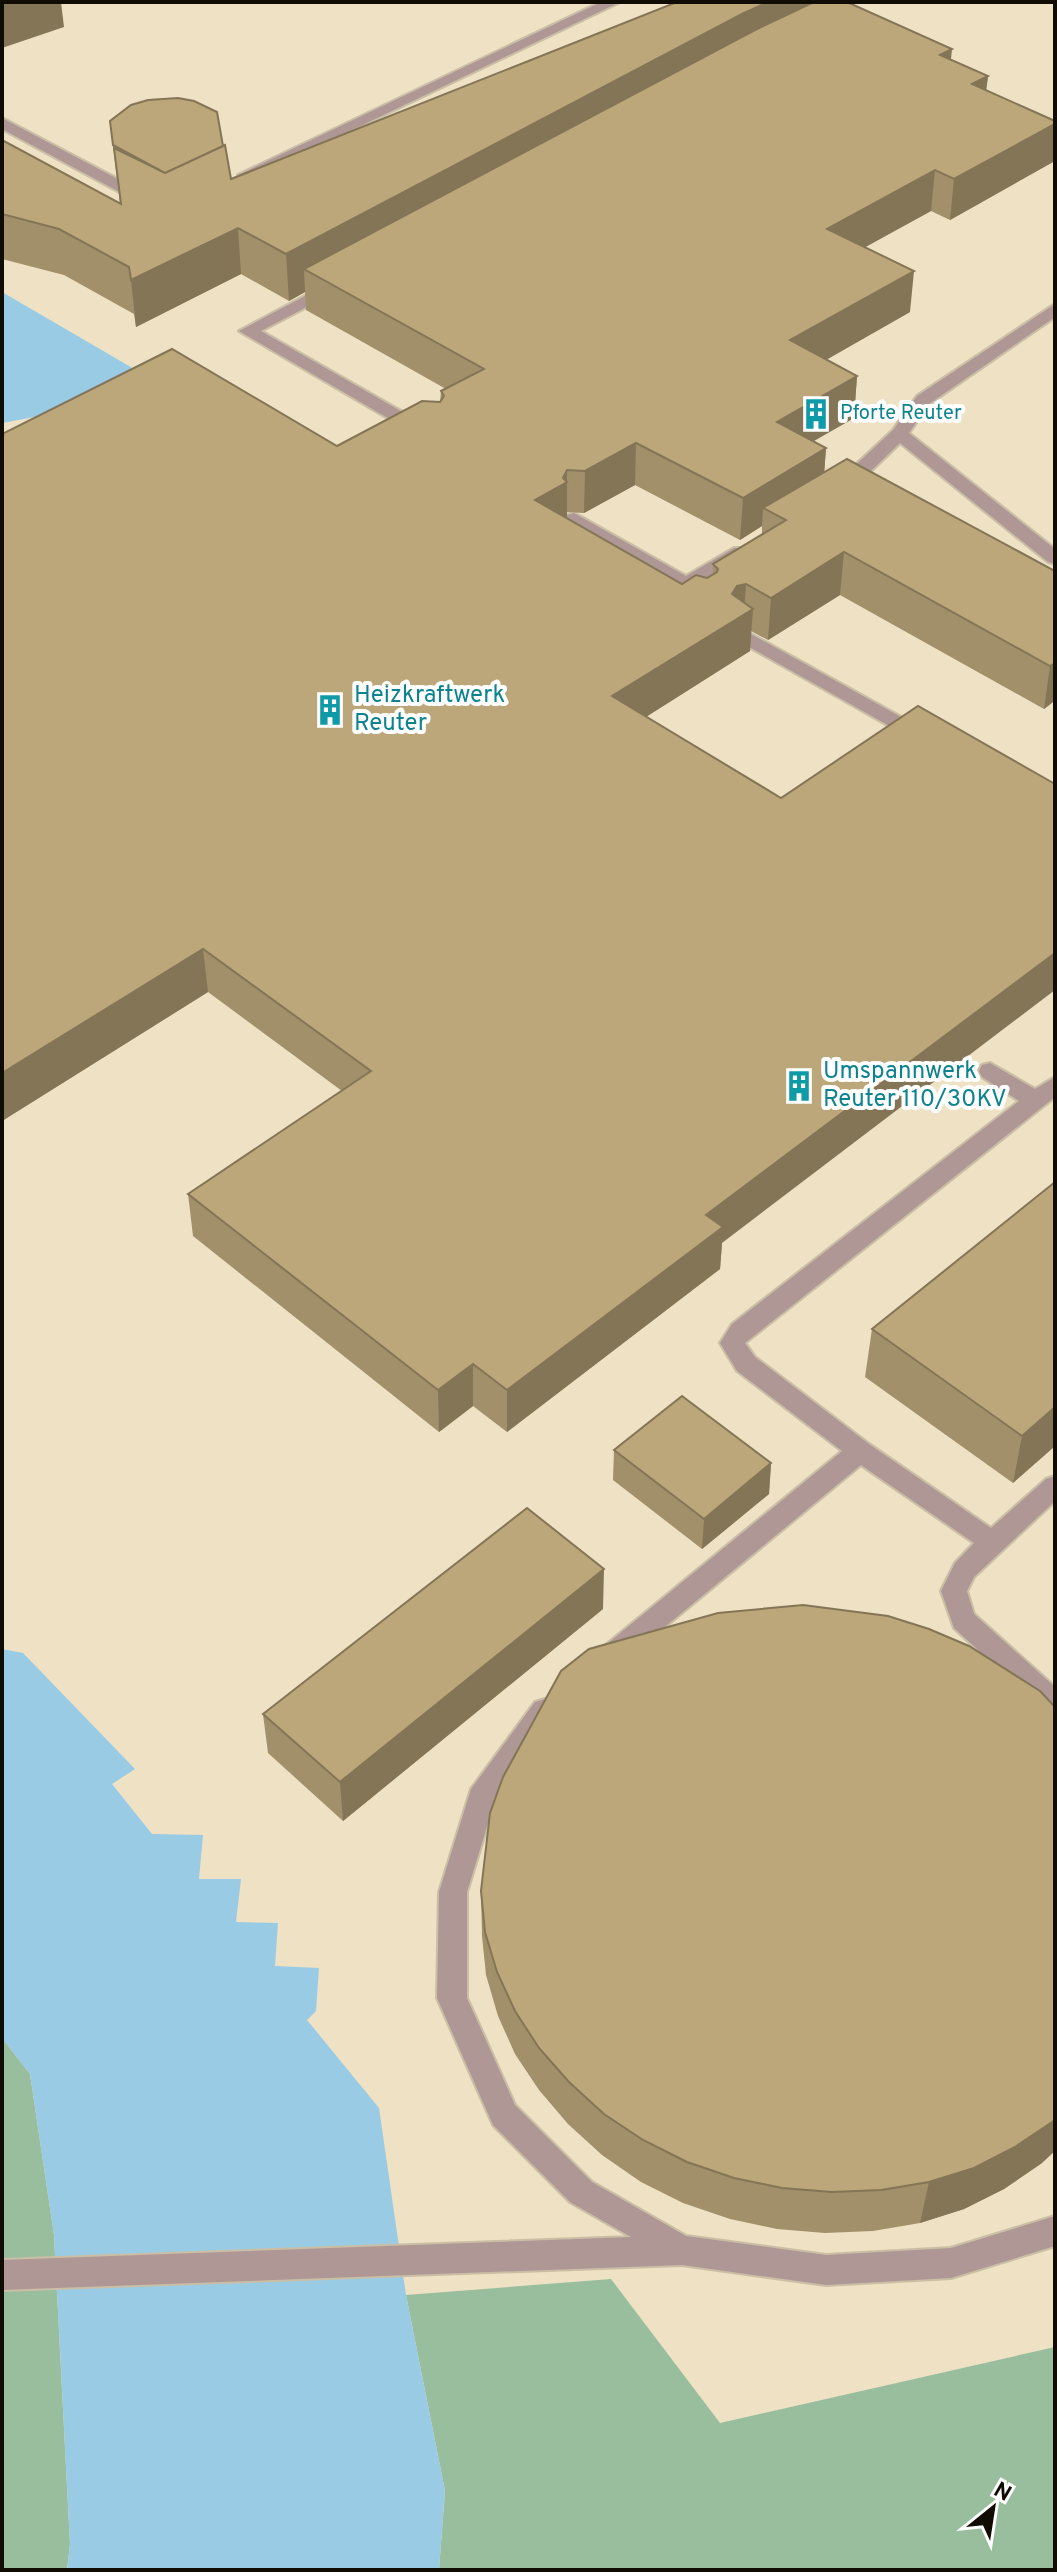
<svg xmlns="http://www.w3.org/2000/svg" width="1057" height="2572" viewBox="0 0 1057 2572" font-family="Overpass,sans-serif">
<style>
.green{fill:#98be9e}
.water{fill:#99cbe5}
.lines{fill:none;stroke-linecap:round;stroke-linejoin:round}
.minor-casing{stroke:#cabfa5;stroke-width:4}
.minor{fill:#af9796;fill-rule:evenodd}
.wall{fill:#a2906a;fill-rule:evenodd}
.shaded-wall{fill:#847556}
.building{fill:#bca77b;stroke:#847556;stroke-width:2}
.labels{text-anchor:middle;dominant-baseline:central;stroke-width:8;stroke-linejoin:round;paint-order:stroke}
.far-culture-label{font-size:20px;fill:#0d838f;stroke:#fff;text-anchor:start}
.culture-label{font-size:24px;fill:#0d838f;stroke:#fff;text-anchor:start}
</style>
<rect width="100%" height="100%" fill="#eee1c4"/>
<g class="green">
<polygon points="2,2038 30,2074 54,2235 70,2544 67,2570 2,2570"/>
<polygon points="611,2279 720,2423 1055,2347 1055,2570 439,2570 445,2491 406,2295"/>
</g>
<g class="water">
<polygon points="2,292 141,373 62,412 2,423"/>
<polygon points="2,1649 23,1653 135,1769 112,1784 152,1834 203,1835 199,1879 241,1879 236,1922 278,1923 275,1966 319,1968 316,2011 307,2020 379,2108 406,2295 445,2491 439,2570 67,2570 70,2544 54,2235 30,2074 2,2038"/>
</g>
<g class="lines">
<defs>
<g id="minor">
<polygon points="601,2 620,2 252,178 240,178 238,175"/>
<polygon points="2,118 150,196 152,199 150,202 138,202 2,129"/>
<polygon points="333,281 341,286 339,290 261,331 427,426 430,430 427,434 415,434 239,331"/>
<polygon points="1055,304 1055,317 929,404 909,433 1055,549 1055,564 1048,562 900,443 847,494 833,494 831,490 833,486 893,430 917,396"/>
<polygon points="574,513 686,576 734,548 748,548 750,552 696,586 702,598 692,604 685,602 678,587 567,523 565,519 567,515"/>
<polygon points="742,629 930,733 933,737 923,743 916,741 735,639 732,635 735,631"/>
<polygon points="990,1063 1035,1089 1055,1077 1055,1097 745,1343 755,1357 869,1444 991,1528 1046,1479 1055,1476 1055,1501 974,1577 967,1591 974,1614 1055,1687 1055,1715 1045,1712 954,1628 941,1591 955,1563 974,1543 861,1465 620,1664 611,1667 602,1664 598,1656 602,1648 842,1451 737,1371 720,1343 732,1324 1019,1101 982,1077 979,1071 982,1065"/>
<polygon points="545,1699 555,1702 558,1710 497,1794 467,1892 467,1998 515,2105 592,2182 686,2236 826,2255 951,2248 1055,2216 1055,2246 951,2278 826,2285 682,2265 2,2290 2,2260 631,2237 570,2202 493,2125 437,1998 439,1892 471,1789 535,1702"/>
</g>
</defs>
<use href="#minor" class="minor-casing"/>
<use href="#minor" class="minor"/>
</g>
<g class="wall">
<path d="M810 4 951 59 988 76 986 91 1053 162 950 220 931 211 864 247 910 312 826 360 857 376 854 418 813 441 826 448 824 473 1055 571V704L1053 702 1044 709 840 595 768 640 751 631 750 651 646 717 722 1243 720 1269 507 1432 473 1406 439 1432 193 1236 188 1194 342 1091 208 992 2 1121V434L337 446 440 402 441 391 446 389 306 310 305 292 289 301 241 274 136 327 134 314 64 275 2 259V140L120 204 110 121 223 146 231 179ZM635 485 740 540 762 526V535L713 564V575L707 578 682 584 567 518V512L584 513Z"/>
<polygon points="1055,1182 1055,1446 1013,1483 865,1377 872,1329"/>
<polygon points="614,1450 771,1463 769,1494 702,1549 613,1480"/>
<polygon points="603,1609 343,1821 268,1753 263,1714"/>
<polygon points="481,1891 1042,2163 1004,2189 964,2209 920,2223 873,2231 825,2233 777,2229 730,2219 683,2203 641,2182 602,2155 568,2124 539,2090 515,2054 498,2016 486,1975 482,1936"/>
</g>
<g class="shaded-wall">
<polygon points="2,2 61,2 64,27 2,48"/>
<polygon points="768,2 811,2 809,25 304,269 305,292 289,301 286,254 742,14"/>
<polygon points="952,49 948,88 940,55"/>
<polygon points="988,76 983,115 972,84"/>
<polygon points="1055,124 1055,145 1053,162 950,220 954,179"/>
<polygon points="935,170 931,211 824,270 827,229"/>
<polygon points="238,228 241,274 136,327 131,280"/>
<polygon points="914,271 910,312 787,382 790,340"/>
<polygon points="857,376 854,418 774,464 777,422"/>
<polygon points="636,443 635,485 584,513 585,471"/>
<polygon points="826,448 823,490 763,508 762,526 740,540 743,498"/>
<polygon points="567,470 567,524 535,500 563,478"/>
<polygon points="844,552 840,595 768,640 771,598"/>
<polygon points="746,584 744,614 753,609 750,651 611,739 612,696 732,594 737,586"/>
<polygon points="1055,663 1055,689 1053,702 1044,709 1050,666"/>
<polygon points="203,949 208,992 2,1121 2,1073"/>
<polygon points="1055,953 1055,990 722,1243 720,1269 507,1432 507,1390 706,1215"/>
<polygon points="473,1364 473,1406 439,1432 438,1390"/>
<polygon points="1055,1407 1055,1446 1013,1483 1022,1436"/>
<polygon points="771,1463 769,1494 702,1549 704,1519"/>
<polygon points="604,1569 603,1609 343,1821 340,1782"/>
<polygon points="1055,2120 1055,2151 1042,2163 1004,2189 964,2209 920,2223 929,2182"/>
</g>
<g class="building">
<polygon points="677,2 768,2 742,14 286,254 238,228 131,280 129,267 59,229 2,214 2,140 121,204 114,148 165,173 225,145 231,179"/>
<polygon points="814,2 847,2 952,49 940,55 988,76 972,84 1055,121 1055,124 954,179 935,170 827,229 914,271 790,340 857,376 777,422 826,448 743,498 636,443 585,471 567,470 563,478 567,482 535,500 682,584 696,575 707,578 717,572 718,569 713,564 786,520 763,508 847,459 1055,571 1055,663 1050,666 844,552 771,598 746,584 737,586 732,594 753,609 612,696 781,798 918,706 1055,784 1055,953 706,1215 723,1227 507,1390 473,1364 438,1390 188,1194 371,1071 203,949 2,1073 2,434 172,349 337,446 422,401 440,402 444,396 441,391 484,369 304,269 755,30"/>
<polygon points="178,98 194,101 217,112 223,146 165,173 113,145 110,121 131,105 148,100"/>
<polygon points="1055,1182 1055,1407 1022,1436 872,1329"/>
<polygon points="682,1396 771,1463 704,1519 614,1450"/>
<polygon points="527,1508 604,1569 340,1782 263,1714"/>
<polygon points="803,1605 888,1616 929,1629 969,1646 1040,1691 1055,1707 1055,2120 1015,2147 974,2168 929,2182 881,2190 832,2192 782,2188 734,2178 687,2162 643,2140 604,2114 569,2082 539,2048 515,2011 497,1972 485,1932 481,1891 490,1813 503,1777 561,1671 589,1649 718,1613"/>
</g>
<defs>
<symbol id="building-bare" viewBox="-9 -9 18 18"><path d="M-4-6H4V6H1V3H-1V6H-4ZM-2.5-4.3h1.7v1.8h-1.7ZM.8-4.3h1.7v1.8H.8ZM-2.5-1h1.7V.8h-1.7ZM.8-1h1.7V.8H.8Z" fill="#0f9aa8" stroke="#fff" stroke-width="2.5" paint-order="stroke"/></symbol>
</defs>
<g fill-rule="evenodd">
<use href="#building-bare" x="794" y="392" width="44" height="44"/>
<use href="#building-bare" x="308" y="688" width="44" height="44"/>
<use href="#building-bare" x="777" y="1064" width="44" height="44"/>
</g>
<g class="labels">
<g class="far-culture-label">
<text x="840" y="414">Pforte Reuter</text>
</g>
<g class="culture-label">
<text x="354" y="696">Heizkraftwerk<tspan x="354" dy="28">Reuter</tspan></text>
<text x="823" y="1072">Umspannwerk<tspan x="823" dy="28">Reuter 110/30KV</tspan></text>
</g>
</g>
<rect width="1057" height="2572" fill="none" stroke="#100b03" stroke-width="8"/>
<g transform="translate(993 2508) rotate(30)" stroke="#ffffff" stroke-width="6" paint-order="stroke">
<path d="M0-6L14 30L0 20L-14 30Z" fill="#100b03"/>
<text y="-12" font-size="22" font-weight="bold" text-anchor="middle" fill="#100b03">N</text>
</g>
</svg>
